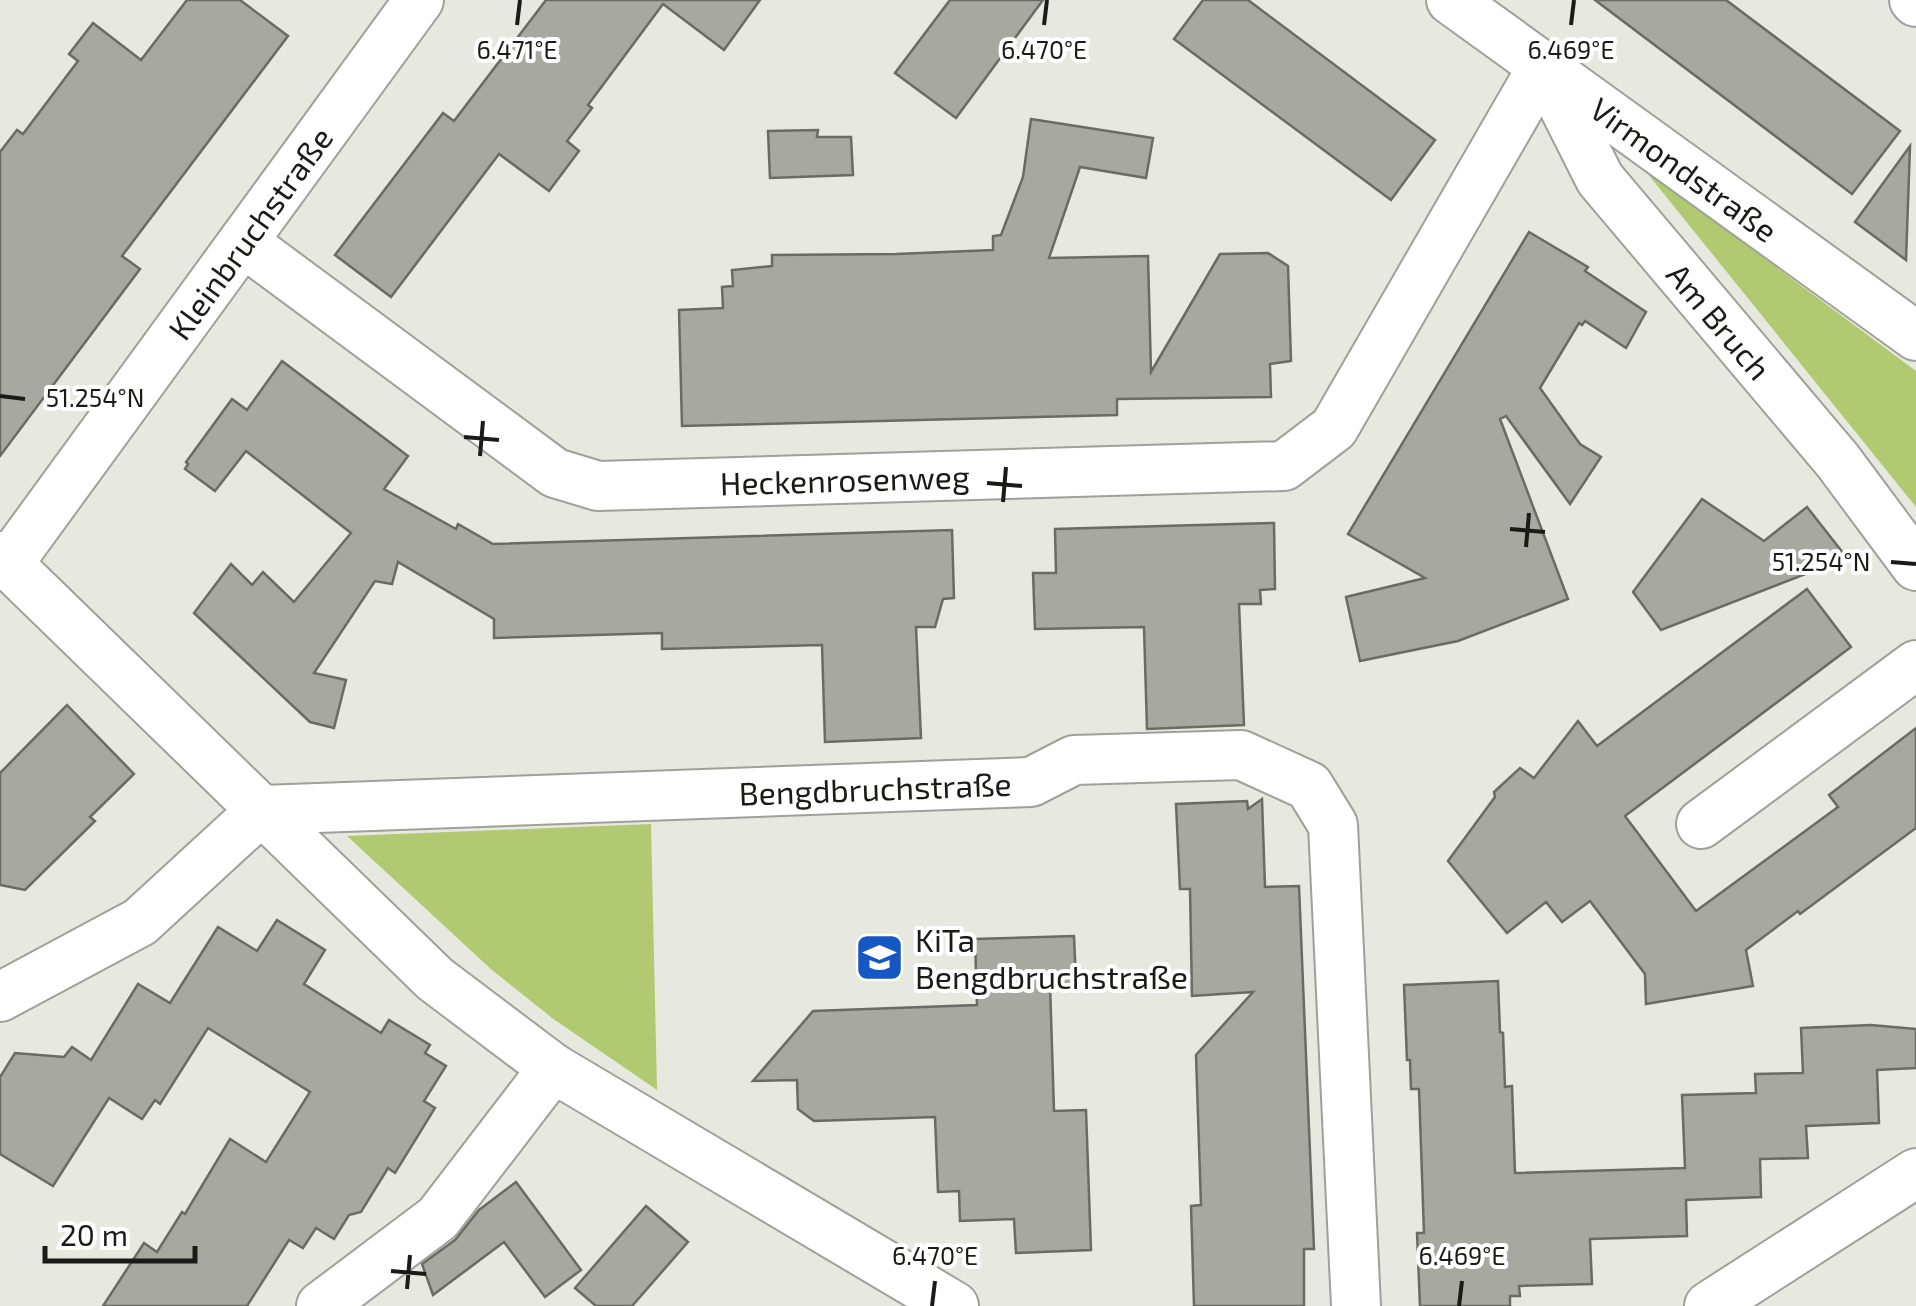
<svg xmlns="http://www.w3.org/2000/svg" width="1916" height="1306" viewBox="0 0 1916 1306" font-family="'Exo 2',sans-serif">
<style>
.green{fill:#b1c971}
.building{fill:#a7a9a1;stroke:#696b64;stroke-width:2.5}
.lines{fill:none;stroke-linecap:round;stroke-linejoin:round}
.street-casing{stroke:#9ea099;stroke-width:52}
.street{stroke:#fff;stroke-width:48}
.ticks{fill:none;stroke:#1a1b18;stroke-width:4}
.labels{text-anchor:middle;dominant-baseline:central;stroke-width:8;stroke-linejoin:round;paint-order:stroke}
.street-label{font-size:32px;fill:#1a1b18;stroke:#fff}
.poi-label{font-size:32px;fill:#1a1b18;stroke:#fff;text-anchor:start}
.ticks-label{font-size:25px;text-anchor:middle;fill:#1a1b18;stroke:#fff;stroke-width:8;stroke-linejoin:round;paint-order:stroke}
</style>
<rect width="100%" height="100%" fill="#e7e9e1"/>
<g class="green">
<polygon points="1643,168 1916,371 1916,507"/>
<polygon points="651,824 657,1090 552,1018 492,970 347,836"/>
</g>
<g class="building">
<polygon points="187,0 240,0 288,36 122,256 140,269 0,456 0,152 17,130 23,134 78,61 69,54 93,23 141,60"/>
<polygon points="546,0 760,0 724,50 663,4 588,105 592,108 567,141 579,151 549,191 499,154 391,297 335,255 443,113 454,121"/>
<polygon points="950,0 1043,0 956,118 895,73"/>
<polygon points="1203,0 1248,0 1435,140 1391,200 1174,39"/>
<polygon points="1595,0 1726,0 1900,131 1852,194"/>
<polygon points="1031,119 1153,138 1146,178 1080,167 1049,258 1148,256 1151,372 1220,254 1268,253 1288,266 1291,361 1270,364 1271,397 1117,399 1117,415 682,426 679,310 723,308 722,287 733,286 732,270 772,266 772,255 896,254 993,250 993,236 1001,235 1023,177"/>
<polygon points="818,130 817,137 851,137 853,175 770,178 768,131"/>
<polygon points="1910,146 1906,260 1855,222"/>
<polygon points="1529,232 1588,267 1585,271 1646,312 1626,348 1585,321 1582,325 1579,323 1540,388 1580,444 1601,457 1570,504 1506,416 1500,419 1568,599 1458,641 1360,661 1346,597 1425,578 1348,534"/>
<polygon points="282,361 408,456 384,489 456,529 458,524 493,544 952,530 954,598 943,599 935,627 916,627 921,738 825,742 822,645 662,649 662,633 494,638 494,619 398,562 392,584 375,581 314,673 346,680 334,728 310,722 194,613 231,564 252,585 263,572 294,602 351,533 246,451 215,491 185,469 188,464 186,462 232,399 247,410"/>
<polygon points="1702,499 1764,541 1807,507 1847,558 1661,630 1633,592"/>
<polygon points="1274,523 1275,589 1260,590 1261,604 1239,604 1244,725 1147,729 1144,627 1035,629 1033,573 1056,573 1055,529"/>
<polygon points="1807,589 1851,647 1625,816 1696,911 1838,807 1829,795 1916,728 1916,828 1800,914 1798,911 1746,950 1753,986 1646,1004 1645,974 1590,901 1562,922 1546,902 1507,933 1448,861 1495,797 1494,792 1520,768 1534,778 1578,721 1597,746"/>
<polygon points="67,705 134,774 90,817 95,821 25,890 0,885 0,773"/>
<polygon points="1262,799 1265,887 1299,886 1314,1249 1304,1249 1304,1306 1194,1306 1191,1206 1201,1205 1196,1055 1253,992 1192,996 1190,889 1180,889 1176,804 1247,801 1248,809"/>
<polygon points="277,920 325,950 304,984 381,1033 389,1020 430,1045 425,1053 446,1066 424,1101 435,1108 395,1173 388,1168 361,1212 349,1215 334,1239 316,1228 303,1248 289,1240 247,1306 103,1306 144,1243 157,1252 182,1212 185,1214 230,1139 266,1162 310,1092 208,1028 160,1104 155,1100 142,1119 109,1098 53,1186 0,1154 0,1077 15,1053 64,1057 72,1047 91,1060 138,984 170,1003 218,927 257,951"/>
<polygon points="1074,936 1076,983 1050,984 1054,1111 1086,1110 1091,1250 1016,1253 1014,1219 960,1221 959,1191 938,1192 935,1117 814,1121 798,1109 797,1080 753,1081 813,1011 977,1005 975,939"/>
<polygon points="1498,981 1500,1032 1503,1033 1505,1087 1512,1086 1515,1173 1685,1168 1682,1095 1756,1093 1755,1074 1803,1073 1801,1028 1871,1025 1916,1029 1916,1068 1877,1070 1879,1123 1806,1126 1808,1158 1760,1159 1761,1197 1686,1200 1687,1236 1590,1239 1592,1284 1519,1286 1520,1296 1510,1296 1510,1306 1420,1306 1417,1233 1424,1233 1419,1089 1411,1089 1410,1060 1407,1060 1404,985"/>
<polygon points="516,1182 581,1270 545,1297 504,1242 433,1295 422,1264 455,1240 479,1210"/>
<polygon points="646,1206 688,1242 632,1306 596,1306 575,1288"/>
</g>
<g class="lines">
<defs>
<g id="street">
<path id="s1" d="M1451 0 1916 336"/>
<polyline points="1914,0 1916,2"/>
<path id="s2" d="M1543 66 1600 179 1838 461 1916 566"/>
<path id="s3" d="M243 242 555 473 598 486 1284 466 1334 428 1543 66"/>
<polyline points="0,556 435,979 553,1068 954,1306"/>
<path id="s4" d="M8 564 419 0"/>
<polyline points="1701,824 1916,665"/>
<path id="s5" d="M0 997 140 922 262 810 1031 782 1074 760 1241 755 1309 786 1333 825 1356 1306"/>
<polyline points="321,1306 438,1218 553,1068"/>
<polyline points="1709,1306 1916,1173"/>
</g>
</defs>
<use href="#street" class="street-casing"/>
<use href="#street" class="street"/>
</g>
<path class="ticks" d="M517 25 520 0M1044 25 1047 0M1571 25 1574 0M0 396 25 399M464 437 499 440M480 456 483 421M987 483 1022 486M1003 502 1006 467M1510 529 1545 532M1526 547 1529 513M1891 562 1916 564M391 1271 426 1274M407 1289 410 1255M932 1306 935 1281M1459 1306 1462 1281"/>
<defs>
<symbol id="school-square" viewBox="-11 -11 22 22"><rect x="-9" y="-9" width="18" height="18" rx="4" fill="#1658c3" stroke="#fff"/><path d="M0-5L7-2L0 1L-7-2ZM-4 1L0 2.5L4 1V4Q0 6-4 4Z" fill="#fff"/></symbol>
</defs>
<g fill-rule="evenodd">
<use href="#school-square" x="852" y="930" width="55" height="55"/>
</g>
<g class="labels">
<g class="street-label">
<text stroke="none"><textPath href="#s1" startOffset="288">Virmondstraße</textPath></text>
<text stroke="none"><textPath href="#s4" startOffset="410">Kleinbruchstraße</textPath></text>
<text stroke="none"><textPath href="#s2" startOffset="312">Am Bruch</textPath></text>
<text stroke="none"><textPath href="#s3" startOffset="680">Heckenrosenweg</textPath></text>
<text stroke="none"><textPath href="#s5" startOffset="938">Bengdbruchstraße</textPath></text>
</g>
<g class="poi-label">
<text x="915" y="939">KiTa<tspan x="915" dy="37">Bengdbruchstraße</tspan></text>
</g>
</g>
<g class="ticks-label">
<text x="517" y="59">6.471°E</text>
<text x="1044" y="59">6.470°E</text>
<text x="1571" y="59">6.469°E</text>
<text x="95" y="407">51.254°N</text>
<text x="1821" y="571">51.254°N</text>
<text x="935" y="1265">6.470°E</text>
<text x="1462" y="1265">6.469°E</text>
</g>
<path d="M45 1246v15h150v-15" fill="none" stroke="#1a1b18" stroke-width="5"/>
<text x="60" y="1246" font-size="30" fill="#1a1b18" stroke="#ffffff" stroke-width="8" paint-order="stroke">20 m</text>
</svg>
